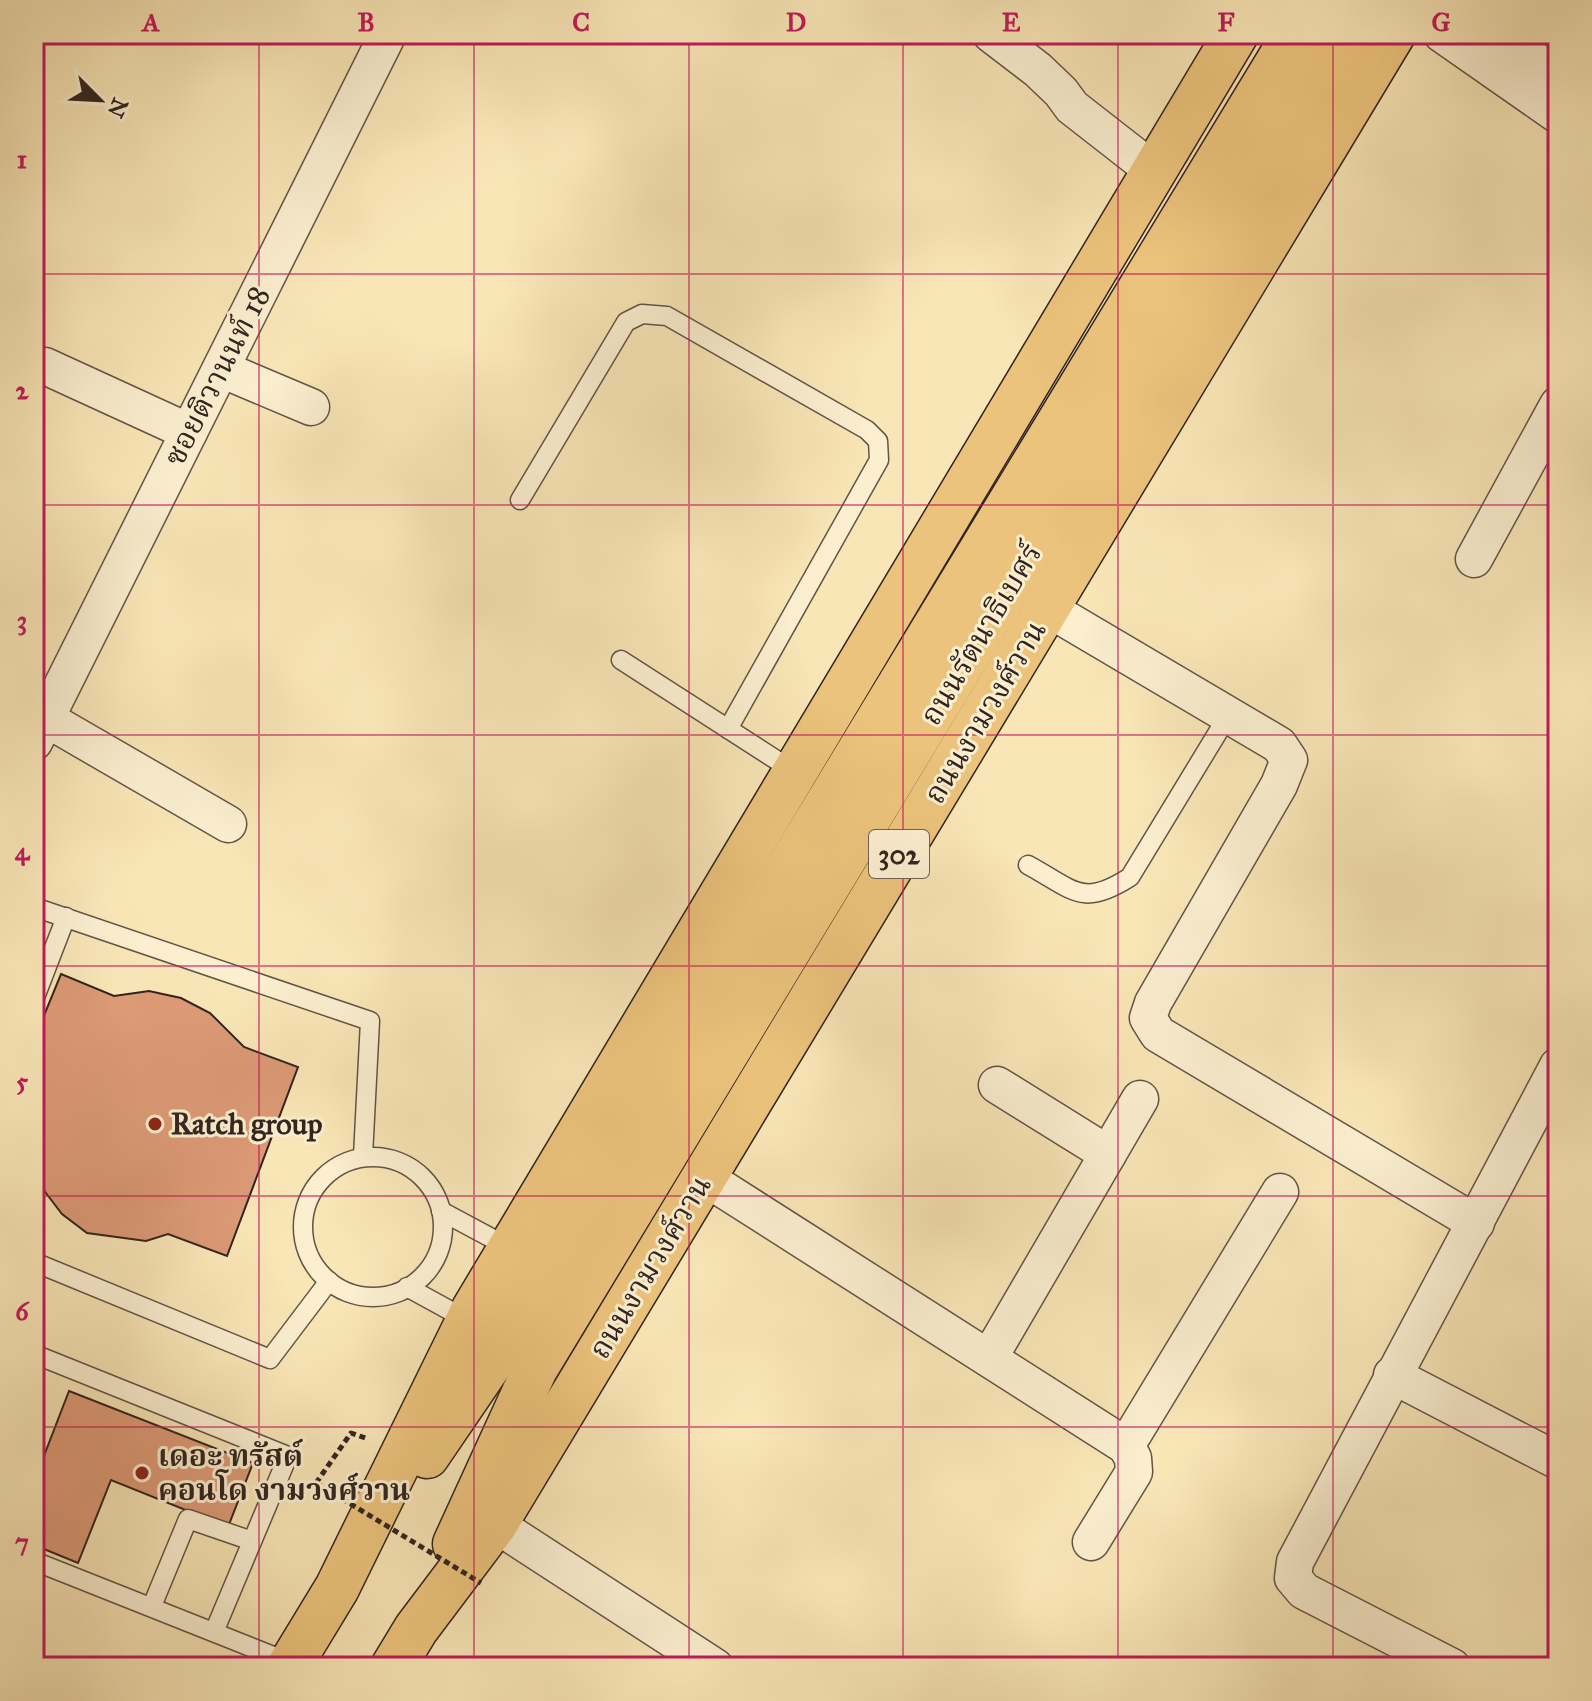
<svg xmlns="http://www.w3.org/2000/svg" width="1592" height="1701" viewBox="0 0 1592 1701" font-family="'IM FELL Great Primer','Noto Serif Thai',serif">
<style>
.building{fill:#dc9a76;stroke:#31241f;stroke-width:2}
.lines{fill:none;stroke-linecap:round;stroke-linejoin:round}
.service-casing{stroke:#635445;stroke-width:21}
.minor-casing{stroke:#635445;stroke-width:39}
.primary-casing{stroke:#31241f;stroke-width:47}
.path{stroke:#31241f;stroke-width:5;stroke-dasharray:6 4;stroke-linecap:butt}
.service{stroke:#fbefd0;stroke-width:18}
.minor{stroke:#fbefd0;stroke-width:36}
.primary{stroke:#ecc37c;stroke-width:44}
.path-bridge{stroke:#31241f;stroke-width:5;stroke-dasharray:6 4;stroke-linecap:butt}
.grid{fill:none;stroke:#c2185b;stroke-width:2;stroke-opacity:0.55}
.poi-dot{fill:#8f2418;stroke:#fbefd0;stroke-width:3}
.labels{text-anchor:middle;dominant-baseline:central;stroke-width:6;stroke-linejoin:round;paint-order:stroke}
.shield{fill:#fbefd0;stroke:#6e6154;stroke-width:2}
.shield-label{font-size:28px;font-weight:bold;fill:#31241f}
.street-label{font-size:30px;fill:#31241f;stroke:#fbefd0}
.poi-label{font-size:30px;font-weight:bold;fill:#31241f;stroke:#fbefd0;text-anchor:start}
.neatline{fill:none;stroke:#c2185b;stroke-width:3}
.grid-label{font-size:26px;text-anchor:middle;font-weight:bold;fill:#c2185b}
</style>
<rect width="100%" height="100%" fill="#f9e6b7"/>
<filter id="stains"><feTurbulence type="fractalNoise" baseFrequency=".0025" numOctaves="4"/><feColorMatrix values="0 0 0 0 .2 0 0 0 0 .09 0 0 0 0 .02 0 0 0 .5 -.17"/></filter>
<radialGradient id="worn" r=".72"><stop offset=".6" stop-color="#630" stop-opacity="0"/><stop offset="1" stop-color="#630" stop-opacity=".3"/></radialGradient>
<g class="building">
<polygon points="61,974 114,996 149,991 181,998 210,1013 244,1047 298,1067 227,1256 168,1234 146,1241 87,1233 62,1214 39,1184 34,1182 34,1040"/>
<polygon points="69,1391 253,1463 228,1527 111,1480 78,1563 34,1545 34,1464 40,1466"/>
</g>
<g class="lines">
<defs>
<g id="service">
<polyline points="520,500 626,322 642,314 667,316 867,430 878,441 879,460 728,729"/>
<polyline points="34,597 34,619"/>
<polyline points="621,660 795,772"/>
<path d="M1028 865C1074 890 1082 908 1130 877L1229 714"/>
<polyline points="34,907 370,1021 363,1156"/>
<polyline points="34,1000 66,917"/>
<circle cx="373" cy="1227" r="70"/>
<polyline points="441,1211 510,1248"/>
<polyline points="34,1262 270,1359 329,1281"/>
<polyline points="407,1287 469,1321"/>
<polyline points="34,1354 288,1456 214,1632"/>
<polyline points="34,1561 291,1663"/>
<polyline points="152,1606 188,1519 252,1541"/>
</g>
<g id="minor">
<polyline points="991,34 1038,70 1061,92 1072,107 1154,171"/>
<polyline points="1442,34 1558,115"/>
<polyline points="1499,34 1558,77"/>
<polyline points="45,366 189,432"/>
<polyline points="221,369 311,407"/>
<polyline points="1474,559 1558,405"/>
<polyline points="1047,608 1279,745 1289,760 1279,785 1153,1003 1148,1018 1158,1034 1476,1223"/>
<polyline points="45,718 228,824"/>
<polyline points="34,742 388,34"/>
<polyline points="997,1085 1108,1154"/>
<polyline points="704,1177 1126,1446 1133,1458 1134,1472 1091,1542"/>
<polyline points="989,1358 1140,1099"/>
<polyline points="1392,1375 1558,1461"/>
<polyline points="1126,1446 1280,1192"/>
<polyline points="495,1524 715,1667"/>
<polyline points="1452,1667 1304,1591 1293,1578 1295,1562 1558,1066"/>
</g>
<g id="primary">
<polyline points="427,1456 506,1340 580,1211 1295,34"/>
<polyline points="455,1544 535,1369 1344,34"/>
<polyline points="289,1667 337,1588 474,1309 1236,34"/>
<polyline points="393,1667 416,1629 495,1524 1393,34"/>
</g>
</defs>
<use href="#service" class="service-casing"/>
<use href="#minor" class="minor-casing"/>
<use href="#primary" class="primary-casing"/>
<polyline class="path" points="316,1483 351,1433 368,1439"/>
<use href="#service" class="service"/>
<use href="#minor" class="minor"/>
<use href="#primary" class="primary"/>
<polyline class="path-bridge" points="316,1483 481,1583"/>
</g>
<path class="grid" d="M259 34V1667M474 34V1667M689 34V1667M903 34V1667M1118 34V1667M1333 34V1667M34 274H1558M34 505H1558M34 735H1558M34 966H1558M34 1196H1558M34 1427H1558"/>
<g class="poi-dot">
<circle cx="155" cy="1124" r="8"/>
<circle cx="142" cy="1473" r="8"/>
</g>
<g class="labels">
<rect class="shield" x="869" y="830" width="60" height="48" rx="6"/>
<g class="shield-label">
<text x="899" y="854">302</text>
</g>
<g class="street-label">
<text transform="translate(217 376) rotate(-63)">ซอยติวานนท์ 18</text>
<text transform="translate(981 634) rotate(-59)">ถนนรัตนาธิเบศร์</text>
<text transform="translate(985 712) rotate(-59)">ถนนงามวงศ์วาน</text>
<text transform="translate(650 1267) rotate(-59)">ถนนงามวงศ์วาน</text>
</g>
<g class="poi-label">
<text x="171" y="1124">Ratch group</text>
<text x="158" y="1456">เดอะ ทรัสต์<tspan x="158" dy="34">คอนโด งามวงศ์วาน</tspan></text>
</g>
</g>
<rect width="1592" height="1701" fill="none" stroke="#f9e6b7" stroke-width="88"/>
<g transform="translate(100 100) rotate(114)" stroke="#fbefd0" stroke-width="6" paint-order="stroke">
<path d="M0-6L14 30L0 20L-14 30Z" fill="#31241f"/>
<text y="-12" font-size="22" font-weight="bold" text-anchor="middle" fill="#31241f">N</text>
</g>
<rect x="44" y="44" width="1504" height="1613" class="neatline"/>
<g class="grid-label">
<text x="151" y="31">A</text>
<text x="366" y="31">B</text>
<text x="581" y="31">C</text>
<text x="796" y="31">D</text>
<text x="1011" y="31">E</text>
<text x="1226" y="31">F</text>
<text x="1441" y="31">G</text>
<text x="22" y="168">1</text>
<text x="22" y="399">2</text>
<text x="22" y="629">3</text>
<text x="22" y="860">4</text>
<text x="22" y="1090">5</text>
<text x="22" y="1320">6</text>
<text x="22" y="1551">7</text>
</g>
<rect width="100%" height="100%" filter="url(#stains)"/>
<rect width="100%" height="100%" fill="url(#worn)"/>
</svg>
